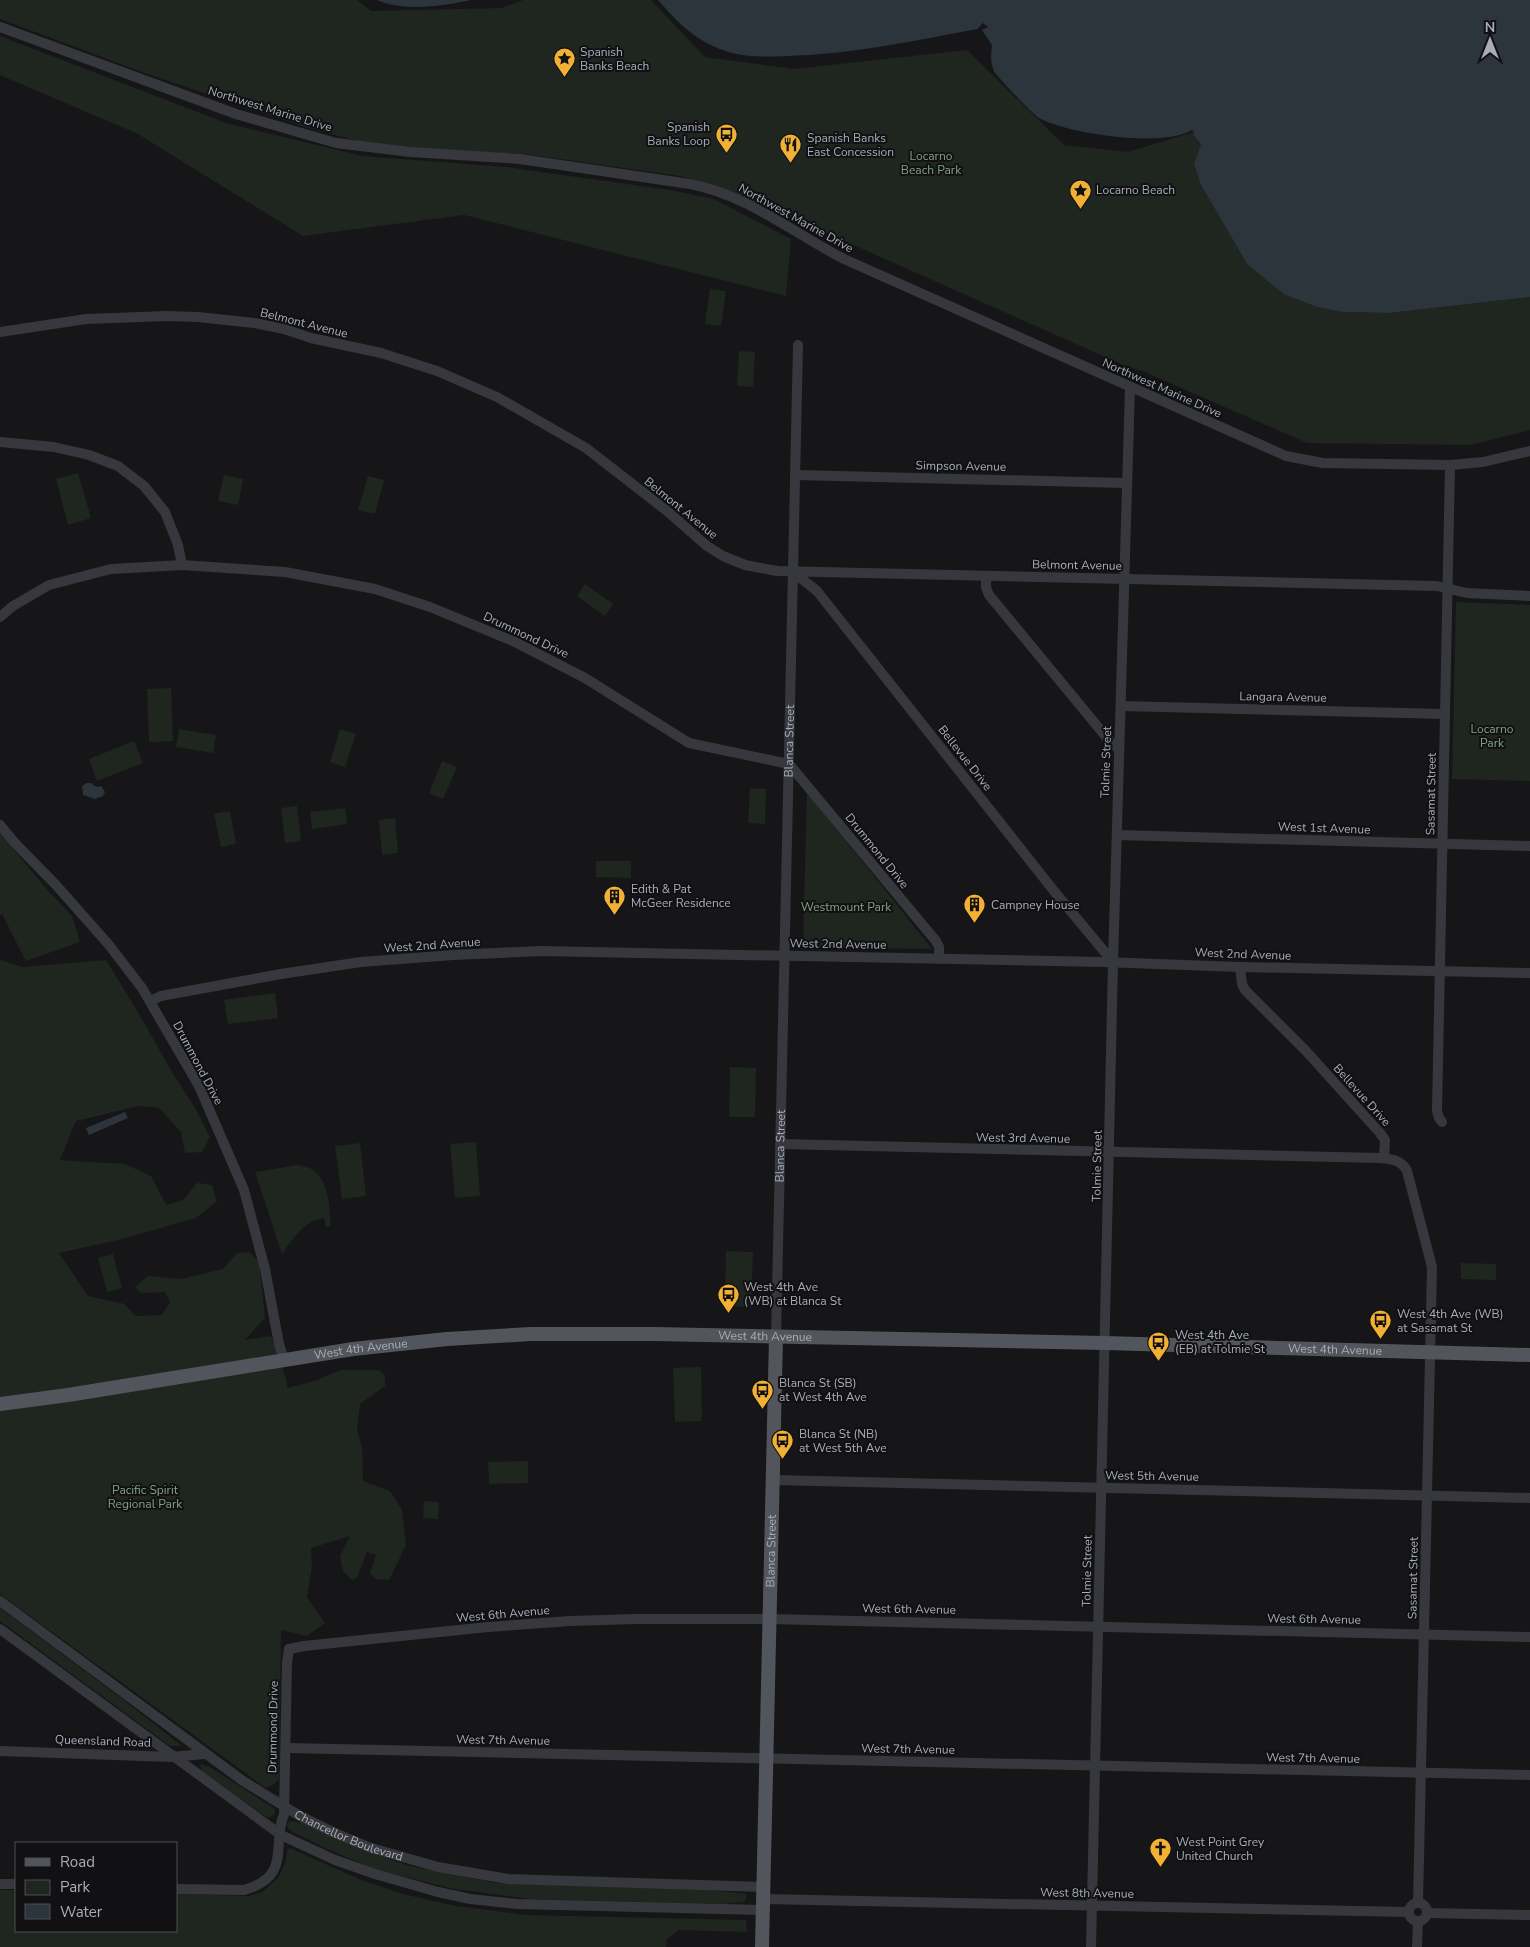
<svg xmlns="http://www.w3.org/2000/svg" width="1530" height="1947" viewBox="0 0 1530 1947" font-family="'Nunito Sans',sans-serif">
<style>
.green{fill:#1e261f}
.water{fill:#2c353c}
.lines{fill:none;stroke-linecap:round;stroke-linejoin:round}
.minor{stroke:#37383d;stroke-width:10}
.major{stroke:#53555c;stroke-width:14}
.labels{text-anchor:middle;dominant-baseline:central;stroke-width:4;stroke-linejoin:round;paint-order:stroke}
.poi-label{font-size:12px;fill:#a8adb8;stroke:#111113;text-anchor:start}
.street-label{font-size:12px;fill:#a8adb8;stroke:#111113}
.park-label{font-size:12px;fill:#7fa381;stroke:#111113}
</style>
<rect width="100%" height="100%" fill="#161618"/>
<g class="green">
<polygon points="0,0 357,0 371,11 502,8 523,0 651,0 705,57 794,69 967,50 1064,145 1128,152 1193,132 1193,136 1201,144 1194,164 1201,185 1247,264 1317,307 1343,312 1389,313 1530,297 1530,430 1470,445 1307,443 1145,372 1123,365 793,218 709,184 680,176 525,154 430,150 366,143 305,127 142,72 0,19"/>
<polygon points="0,36 226,123 362,156 506,167 670,190 714,199 791,239 786,296 464,215 303,236 138,134 0,75"/>
<polygon points="710,289 726,291 721,326 705,324"/>
<polygon points="739,351 755,352 753,387 737,386"/>
<polygon points="78,473 91,518 68,525 56,479"/>
<polygon points="224,475 243,479 238,505 218,501"/>
<polygon points="368,476 384,480 375,514 358,510"/>
<polygon points="585,584 613,604 605,616 577,596"/>
<polygon points="1456,602 1530,605 1530,781 1452,779"/>
<polygon points="171,688 173,741 149,742 147,689"/>
<polygon points="179,729 216,735 213,753 176,747"/>
<polygon points="340,729 356,734 345,767 330,762"/>
<polygon points="134,741 143,763 97,781 89,759"/>
<polygon points="442,761 457,767 443,799 429,793"/>
<polygon points="750,788 766,789 765,824 748,823"/>
<polygon points="807,792 932,949 803,947"/>
<polygon points="297,806 301,841 285,843 281,808"/>
<polygon points="345,808 347,824 312,829 310,812"/>
<polygon points="230,811 236,844 221,847 214,814"/>
<polygon points="395,818 398,853 382,855 379,820"/>
<polygon points="0,833 43,885 72,916 80,942 26,961 2,914 0,915"/>
<polygon points="596,861 631,861 631,878 596,877"/>
<polygon points="0,960 23,967 106,960 142,1019 172,1072 195,1108 210,1137 202,1152 185,1153 181,1132 159,1108 138,1106 76,1121 60,1160 125,1164 151,1176 166,1205 183,1200 197,1183 212,1185 217,1201 196,1218 122,1239 59,1253 88,1296 125,1304 135,1316 162,1315 170,1302 165,1292 140,1293 135,1287 148,1276 180,1279 223,1269 237,1253 249,1252 259,1262 265,1318 245,1340 271,1336 287,1382 287,1388 315,1381 340,1370 379,1370 385,1375 385,1386 360,1404 357,1430 362,1447 363,1481 390,1491 402,1510 406,1545 389,1580 376,1579 370,1574 376,1555 367,1552 357,1578 352,1580 343,1571 340,1556 350,1536 311,1548 312,1566 307,1597 325,1623 307,1636 281,1630 279,1779 274,1784 266,1788 0,1594"/>
<polygon points="275,993 278,1018 228,1024 224,1000"/>
<polygon points="730,1067 756,1068 755,1117 729,1117"/>
<polygon points="476,1142 480,1196 455,1198 450,1144"/>
<polygon points="360,1143 366,1196 342,1199 335,1146"/>
<path d="M298 1165C302 1166 309 1167 313 1170 330 1183 329 1207 331 1226L326 1227 324 1218C304 1221 293 1238 282 1254L255 1172Z"/>
<polygon points="726,1251 753,1252 751,1307 725,1306"/>
<polygon points="113,1254 122,1288 107,1292 98,1258"/>
<polygon points="1461,1263 1496,1264 1496,1280 1461,1279"/>
<polygon points="701,1367 702,1421 675,1422 673,1368"/>
<polygon points="528,1461 528,1483 489,1484 488,1462"/>
<polygon points="424,1501 439,1502 438,1519 423,1518"/>
<polygon points="0,1608 121,1698 182,1746 170,1746 0,1621"/>
<polygon points="200,1764 210,1767 275,1809 275,1814 269,1818 262,1814 202,1771"/>
<polygon points="289,1821 303,1823 377,1855 410,1866 496,1883 709,1890 746,1894 746,1900 743,1902 723,1904 530,1899 454,1889 377,1870 325,1848 289,1830 287,1825"/>
<polygon points="290,1848 359,1879 403,1894 456,1906 527,1915 746,1920 747,1932 679,1930 667,1939 666,1947 0,1947 0,1890 16,1890 16,1931 176,1931 176,1894 249,1896 262,1892 278,1878 286,1861 287,1850"/>
</g>
<g class="water">
<path d="M377 0H471C443 6 404 12 377 0Z"/>
<path d="M658 0H1530V297L1389 313 1343 312 1317 307 1284 294 1247 264 1201 185 1194 164 1201 144 1193 135 1194 132 1192 130C1163 148 1069 134 1039 118 1034 115 996 76 994 71 990 62 991 54 992 45L982 30 988 27 983 23 977 29C914 41 852 54 788 56 762 57 737 58 713 46 688 34 676 20 658 0Z"/>
<polygon points="87,783 91,783 96,787 101,786 105,792 103,796 95,799 83,795 82,786"/>
<polygon points="125,1112 128,1118 89,1135 86,1128"/>
</g>
<g class="lines">
<g class="minor">
<path d="M0 27 236 114 336 143 410 152 520 159 690 184C748 195 793 233 844 259L1286 456 1323 463 1450 465 1483 462 1530 451"/>
<polyline points="0,332 86,319 167,316 198,317 254,323 284,329 311,338 381,353 437,371 497,397 586,448 667,511 707,546 723,556 745,565 777,571 1437,586 1467,593 1530,596"/>
<polyline points="0,442 54,447 89,455 118,466 144,486 165,512 178,545 182,565"/>
<polyline points="796,475 1125,483"/>
<polyline points="793,572 817,591 1054,891 1113,962"/>
<polyline points="986,576 986,587 989,595 1112,744 1119,749"/>
<polyline points="0,617 13,606 49,585 111,569 182,565 285,572 375,589 430,607 515,642 585,678 689,743 789,764 936,941 939,947 939,959"/>
<polyline points="1121,706 1445,714"/>
<polyline points="0,825 14,842 56,885 109,945 142,988 199,1086 244,1190 265,1269 279,1344 284,1360"/>
<polyline points="1117,835 1530,846"/>
<polyline points="1240,967 1242,984 1245,990 1306,1051 1380,1133 1385,1140 1384,1158"/>
<polyline points="150,1001 161,996 281,974 361,962 453,955 540,951 1103,962 1240,967 1530,973"/>
<polyline points="1442,1122 1439,1118 1437,1111 1450,465"/>
<path d="M781 1144 1380 1158C1391 1159 1402 1160 1407 1171L1432 1267 1418 1903"/>
<path id="s1" d="M776 1337 798 345"/>
<polyline points="774,1480 1530,1498"/>
<path id="s2" d="M0 1601 243 1781 300 1816 335 1833 371 1848 438 1867 508 1879 764 1887"/>
<polyline points="0,1629 281,1835 335,1860 375,1874 438,1892 470,1899 517,1904 763,1910"/>
<polyline points="286,1748 1530,1775"/>
<polyline points="0,1751 172,1757 204,1754"/>
<polyline points="0,1884 16,1884"/>
<path d="M176 1889 244 1890C293 1876 271 1845 284 1814L287 1663 289 1649 304 1646 488 1627 570 1621 635 1619H770L1530 1637"/>
<polyline points="763,1899 1409,1912"/>
<circle cx="1418" cy="1912" r="9"/>
<polyline points="1427,1913 1530,1915"/>
<polyline points="1091,1947 1113,962 1130,387"/>
<polyline points="1417,1947 1418,1921"/>
</g>
<g class="major">
<path id="s3" d="M0 1404 68 1395 353 1349 447 1339 531 1334H655L1105 1343 1530 1355"/>
<path id="s4" d="M762 1947 776 1337"/>
</g>
</g>
<defs>
<symbol id="sight-pin" viewBox="-11 -11 22 30"><path d="M0 17L-7.5 6A9.5 9.5 0 1 1 7.5 6Z" fill="#f2b134" stroke="#111113"/><path d="M0-6L1.8-2.2L6-1.7L2.9 1.2L3.7 5.4L0 3.3L-3.7 5.4L-2.9 1.2L-6-1.7L-1.8-2.2Z" fill="#111"/></symbol>
<symbol id="bus-pin" viewBox="-11 -11 22 30"><path d="M0 17L-7.5 6A9.5 9.5 0 1 1 7.5 6Z" fill="#f2b134" stroke="#111113"/><path d="M-5-6H5V4H4V6H2V4H-2V6H-4V4H-5ZM-3.5-4V0h7V-4ZM-3.5 1.2v1.5H-2V1.2ZM2 1.2v1.5H3.5V1.2Z" fill="#111"/></symbol>
<symbol id="restaurant-pin" viewBox="-11 -11 22 30"><path d="M0 17L-7.5 6A9.5 9.5 0 1 1 7.5 6Z" fill="#f2b134" stroke="#111113"/><path d="M-5-6h1v4h1v-4h1v4h1v-4h1v5L-1.5 .5V6h-2V.5L-5-1ZM5-6V6H3V1.5H1.5Q1.5-4 5-6Z" fill="#111"/></symbol>
<symbol id="building-pin" viewBox="-11 -11 22 30"><path d="M0 17L-7.5 6A9.5 9.5 0 1 1 7.5 6Z" fill="#f2b134" stroke="#111113"/><path d="M-4-6H4V6H1V3H-1V6H-4ZM-2.5-4.3h1.7v1.8h-1.7ZM.8-4.3h1.7v1.8H.8ZM-2.5-1h1.7V.8h-1.7ZM.8-1h1.7V.8H.8Z" fill="#111"/></symbol>
<symbol id="church-pin" viewBox="-11 -11 22 30"><path d="M0 17L-7.5 6A9.5 9.5 0 1 1 7.5 6Z" fill="#f2b134" stroke="#111113"/><path d="M-1.2-6h2.4v3.5h3.3v2.4h-3.3V6h-2.4V-.1h-3.3v-2.4h3.3Z" fill="#111"/></symbol>
</defs>
<g fill-rule="evenodd">
<use href="#sight-pin" x="552" y="46" width="25" height="34"/>
<use href="#bus-pin" x="714" y="122" width="25" height="34"/>
<use href="#restaurant-pin" x="778" y="132" width="25" height="34"/>
<use href="#sight-pin" x="1068" y="178" width="25" height="34"/>
<use href="#building-pin" x="602" y="884" width="25" height="34"/>
<use href="#building-pin" x="962" y="892" width="25" height="34"/>
<use href="#bus-pin" x="716" y="1282" width="25" height="34"/>
<use href="#bus-pin" x="1368" y="1308" width="25" height="34"/>
<use href="#bus-pin" x="1146" y="1330" width="25" height="34"/>
<use href="#bus-pin" x="750" y="1378" width="25" height="34"/>
<use href="#bus-pin" x="770" y="1428" width="25" height="34"/>
<use href="#church-pin" x="1148" y="1836" width="25" height="34"/>
</g>
<g class="labels">
<g class="poi-label">
<text x="580" y="52">Spanish<tspan x="580" dy="14">Banks Beach</tspan></text>
<text x="710" y="127" text-anchor="end">Spanish<tspan x="710" dy="14">Banks Loop</tspan></text>
<text x="807" y="138">Spanish Banks<tspan x="807" dy="14">East Concession</tspan></text>
<text x="1096" y="190">Locarno Beach</text>
<text x="631" y="889">Edith &amp; Pat<tspan x="631" dy="14">McGeer Residence</tspan></text>
<text x="991" y="905">Campney House</text>
<text x="744" y="1287">West 4th Ave<tspan x="744" dy="14">(WB) at Blanca St</tspan></text>
<text x="1397" y="1314">West 4th Ave (WB)<tspan x="1397" dy="14">at Sasamat St</tspan></text>
<text x="1175" y="1335">West 4th Ave<tspan x="1175" dy="14">(EB) at Tolmie St</tspan></text>
<text x="779" y="1383">Blanca St (SB)<tspan x="779" dy="14">at West 4th Ave</tspan></text>
<text x="799" y="1434">Blanca St (NB)<tspan x="799" dy="14">at West 5th Ave</tspan></text>
<text x="1176" y="1842">West Point Grey<tspan x="1176" dy="14">United Church</tspan></text>
</g>
<g class="street-label">
<text transform="translate(270 109) rotate(17)">Northwest Marine Drive</text>
<text transform="translate(796 218) rotate(29)">Northwest Marine Drive</text>
<text transform="translate(304 323) rotate(14)">Belmont Avenue</text>
<text transform="translate(1162 388) rotate(24)">Northwest Marine Drive</text>
<text transform="translate(961 466) rotate(1)">Simpson Avenue</text>
<text transform="translate(681 508) rotate(39)">Belmont Avenue</text>
<text transform="translate(1077 565) rotate(1)">Belmont Avenue</text>
<text transform="translate(526 635) rotate(25)">Drummond Drive</text>
<text transform="translate(1283 697) rotate(1)">Langara Avenue</text>
<text stroke="none"><textPath href="#s1" startOffset="596">Blanca Street</textPath></text>
<text transform="translate(965 758) rotate(52)">Bellevue Drive</text>
<text transform="translate(1106 762) rotate(-88)">Tolmie Street</text>
<text transform="translate(1431 794) rotate(-89)">Sasamat Street</text>
<text transform="translate(1324 828) rotate(2)">West 1st Avenue</text>
<text transform="translate(877 851) rotate(51)">Drummond Drive</text>
<text transform="translate(838 944) rotate(1)">West 2nd Avenue</text>
<text transform="translate(432 945) rotate(-4)">West 2nd Avenue</text>
<text transform="translate(1243 954) rotate(2)">West 2nd Avenue</text>
<text transform="translate(198 1063) rotate(62)">Drummond Drive</text>
<text transform="translate(1362 1095) rotate(48)">Bellevue Drive</text>
<text transform="translate(1023 1138) rotate(1)">West 3rd Avenue</text>
<text stroke="none"><textPath href="#s1" startOffset="191">Blanca Street</textPath></text>
<text transform="translate(1097 1166) rotate(-89)">Tolmie Street</text>
<text stroke="none"><textPath href="#s3" startOffset="770">West 4th Avenue</textPath></text>
<text stroke="none"><textPath href="#s3" startOffset="365">West 4th Avenue</textPath></text>
<text stroke="none"><textPath href="#s3" startOffset="1340">West 4th Avenue</textPath></text>
<text transform="translate(1152 1476) rotate(1)">West 5th Avenue</text>
<text stroke="none"><textPath href="#s4" startOffset="396">Blanca Street</textPath></text>
<text transform="translate(1087 1571) rotate(-89)">Tolmie Street</text>
<text transform="translate(1413 1578) rotate(-89)">Sasamat Street</text>
<text transform="translate(909 1609) rotate(1)">West 6th Avenue</text>
<text transform="translate(503 1614) rotate(-5)">West 6th Avenue</text>
<text transform="translate(1314 1619) rotate(1)">West 6th Avenue</text>
<text transform="translate(273 1727) rotate(-89)">Drummond Drive</text>
<text transform="translate(503 1740) rotate(1)">West 7th Avenue</text>
<text transform="translate(103 1741) rotate(2)">Queensland Road</text>
<text transform="translate(908 1749) rotate(1)">West 7th Avenue</text>
<text transform="translate(1313 1758) rotate(1)">West 7th Avenue</text>
<text stroke="none"><textPath href="#s2" startOffset="422">Chancellor Boulevard</textPath></text>
<text transform="translate(1087 1893) rotate(1)">West 8th Avenue</text>
</g>
<g class="park-label">
<text x="931" y="156">Locarno<tspan x="931" dy="14">Beach Park</tspan></text>
<text x="1492" y="729">Locarno<tspan x="1492" dy="14">Park</tspan></text>
<text x="846" y="907">Westmount Park</text>
<text x="145" y="1490">Pacific Spirit<tspan x="145" dy="14">Regional Park</tspan></text>
</g>
</g>
<rect x="15" y="1842" width="162" height="90" fill="#111113" stroke="#4d4f55"/>
<rect x="25" y="1858" width="25" height="8" fill="#53555c" stroke="#4d4f55"/>
<text x="60" y="1867" font-size="15" fill="#a8adb8">Road</text>
<rect x="25" y="1880" width="25" height="15" fill="#1e261f" stroke="#4d4f55"/>
<text x="60" y="1892" font-size="15" fill="#a8adb8">Park</text>
<rect x="25" y="1904" width="25" height="15" fill="#2c353c" stroke="#4d4f55"/>
<text x="60" y="1917" font-size="15" fill="#a8adb8">Water</text>
<g transform="translate(1490 40)" stroke="#111113" stroke-width="4" paint-order="stroke">
<path d="M0-4L9 19L0 12L-9 19Z" fill="#a8adb8"/>
<text y="-8" font-size="14" font-weight="bold" text-anchor="middle" fill="#a8adb8">N</text>
</g>
</svg>
